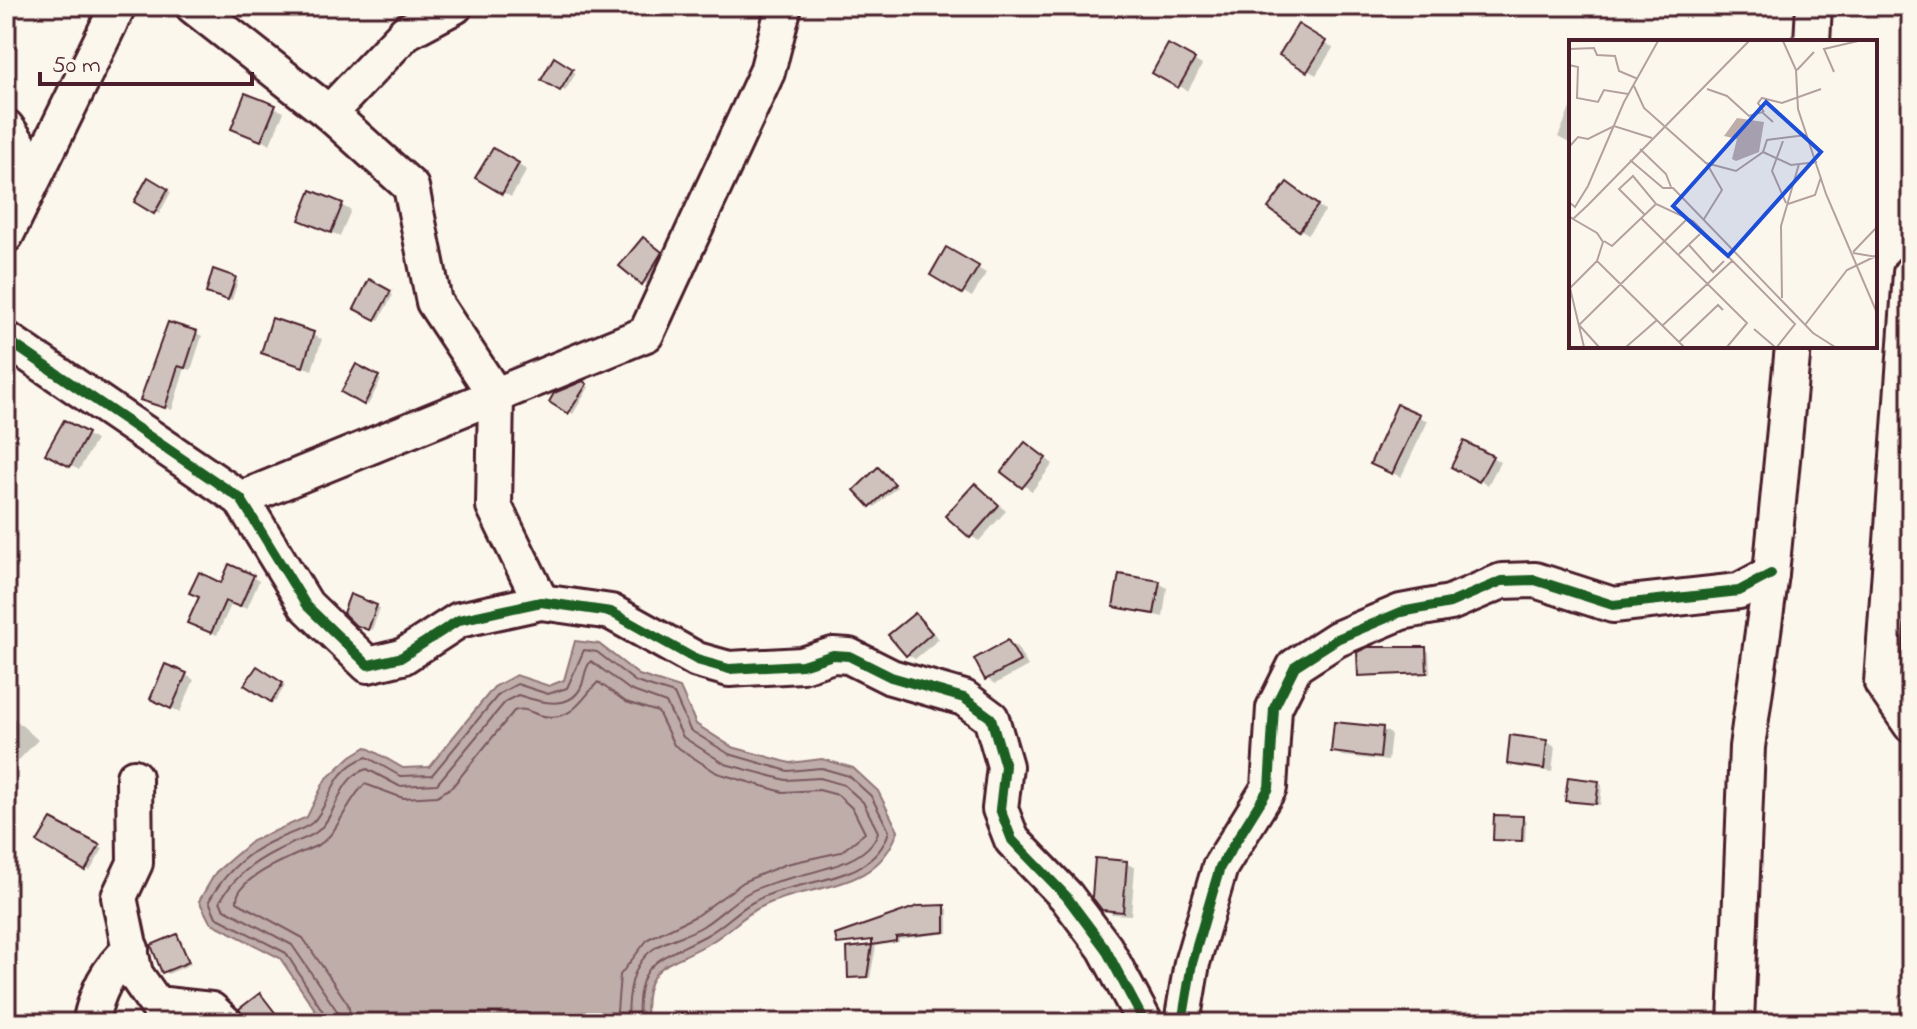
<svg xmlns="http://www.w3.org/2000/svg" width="1917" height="1029" viewBox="0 0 1917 1029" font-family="'Indie Flower',sans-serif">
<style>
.water{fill:#bfadaa;stroke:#907477;stroke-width:2}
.shadow{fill:#0003}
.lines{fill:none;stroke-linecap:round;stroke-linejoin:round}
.shore{stroke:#79585e;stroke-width:2}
.building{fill:#cfc2bc;stroke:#4a1f2b;stroke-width:2}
.minor-casing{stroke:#4a1f2b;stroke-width:40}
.minor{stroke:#fbf7ec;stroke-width:34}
.cycleway-casing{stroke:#fbf7ec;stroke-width:15}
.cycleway{stroke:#1b5e20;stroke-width:10}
.inset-road{fill:none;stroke:#b4a19f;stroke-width:2}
.view{fill:#1d4ed8;fill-opacity:0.15;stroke:#1d4ed8;stroke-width:4}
.inset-edge{fill:none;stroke:#4a1f2b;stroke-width:4}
</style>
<rect width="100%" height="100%" fill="#fbf7ec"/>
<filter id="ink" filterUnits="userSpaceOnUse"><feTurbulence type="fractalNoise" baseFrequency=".0125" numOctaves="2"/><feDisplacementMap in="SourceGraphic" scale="16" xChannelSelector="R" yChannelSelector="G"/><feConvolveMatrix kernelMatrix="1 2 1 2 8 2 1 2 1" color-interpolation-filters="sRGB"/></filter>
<g filter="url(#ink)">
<path class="water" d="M575 641 599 644 639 675 680 688 696 724 732 747 790 763 822 759 853 768 878 791 898 831C875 895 813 881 761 907 743 915 729 932 711 942 669 967 641 961 647 1023H324L280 958 210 922 199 901 216 872 252 841 307 817 325 780 351 756 366 747 403 768 429 767 494 687 516 675 549 686 564 680Z"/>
<g class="shadow">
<polygon points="1431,6 1448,6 1443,13"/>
<polygon points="1299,27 1333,48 1316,75 1282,55"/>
<polygon points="1169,46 1202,65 1188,91 1155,72"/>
<polygon points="554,60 576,73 565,91 543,79"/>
<polygon points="246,95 284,112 270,144 241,133"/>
<polygon points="1571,106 1571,144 1558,137"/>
<polygon points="493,150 527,170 511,197 478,177"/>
<polygon points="148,180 171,192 159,214 136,201"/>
<polygon points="1296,189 1325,211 1308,234 1300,229"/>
<polygon points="312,193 351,210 340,236 310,224"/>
<polygon points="652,244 669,258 652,288 622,266"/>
<polygon points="947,250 986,273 972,297 933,274"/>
<polygon points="235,279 238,281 232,300 212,294"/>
<polygon points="370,282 393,295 379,320 356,308"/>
<polygon points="274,321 322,339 312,370 264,352"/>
<polygon points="196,333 202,336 191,370 185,368 172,410 143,399"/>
<polygon points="357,367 381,380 368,405 344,392"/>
<polygon points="583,383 589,387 573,414 551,401"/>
<polygon points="1398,407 1428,421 1401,477 1381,468"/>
<polygon points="65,423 96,440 79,470 48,453"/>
<polygon points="1034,449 1053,464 1032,491 1004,472"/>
<polygon points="1492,457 1500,462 1488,485 1454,467"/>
<polygon points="882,471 897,487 875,507 872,505"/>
<polygon points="975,485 1006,511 979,541 971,536"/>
<polygon points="253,577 259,581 247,609 232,603 217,635 196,626 222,585"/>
<polygon points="1159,583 1167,588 1163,617 1116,606"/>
<polygon points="352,597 380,608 372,630 361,626"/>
<polygon points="915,615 939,639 915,659 907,654"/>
<polygon points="1008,642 1017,647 1028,666 995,684 987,679"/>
<polygon points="1426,649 1429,652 1430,674 1360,675"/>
<polygon points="258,668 285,686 275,702 247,685"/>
<polygon points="186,675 194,680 180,712 161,703"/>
<polygon points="6,711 38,740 16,763 6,756"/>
<polygon points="1382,729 1391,734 1388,761 1342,756 1333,751"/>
<polygon points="1547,742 1555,747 1552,772 1517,767 1509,762"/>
<polygon points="1598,783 1602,785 1600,805 1567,800"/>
<polygon points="1523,818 1526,821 1525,842 1495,839"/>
<polygon points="51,821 103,849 90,871 40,841"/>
<polygon points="1126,863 1135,868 1131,915 1112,914 1103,908"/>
<polygon points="944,907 948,909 948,933 899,939 899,942 876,946 870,978 850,977 849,949 874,946 874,941 838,943"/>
<polygon points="177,936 191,964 168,974 164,971"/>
</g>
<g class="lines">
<g class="shore">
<path d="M330 1023 286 953 216 917 209 901C225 872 247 852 277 839 288 834 303 830 312 823 331 806 329 769 367 757L400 776 432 775 499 694 517 684 548 694 567 688 584 650 597 652 636 682 674 694 690 730 729 754 788 771 821 768 849 776 871 796 889 831C874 886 796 877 755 901 737 910 723 927 705 936 658 961 635 960 639 1023"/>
<path d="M340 1023 337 1011 292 945 223 908 220 901C237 872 261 857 291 844 300 840 312 837 319 830 338 813 338 777 367 769L399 786 437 784 506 701 518 695C539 702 571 712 582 685 585 676 585 667 591 661L630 690 666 703 683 737 725 764 786 780 820 778 844 785 863 802 878 832C865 873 783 872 748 893 732 902 719 916 703 926 689 935 672 938 658 946 630 962 628 995 628 1023"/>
<path d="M352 1023 348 1004 303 938 237 902C234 876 301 854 320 844 338 834 347 800 365 784L403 798 437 796 452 787 514 711C524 707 530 712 539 715 572 724 582 698 598 682L626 702 658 712 674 745 717 773 783 792 819 790 838 795 853 809 865 833 841 852 786 864 745 881 696 916 648 939 620 975 616 1023"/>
</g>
</g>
<g class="building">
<polygon points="1298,24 1326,41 1307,72 1279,55"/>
<polygon points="1168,44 1195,59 1178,88 1152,73"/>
<polygon points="554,57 573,69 560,91 541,80"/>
<polygon points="245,93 276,105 261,141 231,129"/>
<polygon points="493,148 519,163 502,194 475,178"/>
<polygon points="148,177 168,189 154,214 134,202"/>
<polygon points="1287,182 1318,205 1299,231 1268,208"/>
<polygon points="311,190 343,203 331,233 299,220"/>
<polygon points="643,237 662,252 642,285 619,266"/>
<polygon points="946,247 979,266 962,294 930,275"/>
<polygon points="213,269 236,277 228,300 206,293"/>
<polygon points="369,279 391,291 375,320 354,309"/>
<polygon points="272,318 314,332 303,367 261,353"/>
<polygon points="168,322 197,331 185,368 178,366 165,408 140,400"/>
<polygon points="356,364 379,376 364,405 341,392"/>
<polygon points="583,381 587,384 568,414 549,402 554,393"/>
<polygon points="1397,404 1420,414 1392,474 1370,464"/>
<polygon points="64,420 88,433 70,467 45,454"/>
<polygon points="1464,441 1493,456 1479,482 1451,467"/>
<polygon points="1025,442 1046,458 1022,488 1001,472"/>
<polygon points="878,467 895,484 870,507 854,490"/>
<polygon points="975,483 999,505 970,538 945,516"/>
<polygon points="229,564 254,575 240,607 225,601 211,633 187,623 199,597 189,593 199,572 221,583"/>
<polygon points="1119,574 1160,581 1154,614 1113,607"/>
<polygon points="350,594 377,605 368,630 355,625 343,613"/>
<polygon points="915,613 932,633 906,656 888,635"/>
<polygon points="1008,640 1020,661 985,680 974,659"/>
<polygon points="1368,647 1426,647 1427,673 1358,676 1357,652"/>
<polygon points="165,664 187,673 171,709 150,699"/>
<polygon points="257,666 283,683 271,702 244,685"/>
<polygon points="1334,722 1383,727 1380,758 1331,752"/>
<polygon points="1510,735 1547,740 1544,769 1507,764"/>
<polygon points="1568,777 1599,781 1596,804 1565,801"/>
<polygon points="1494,815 1523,816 1522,841 1493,840"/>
<polygon points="51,819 100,845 85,871 37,842"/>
<polygon points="1095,858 1127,861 1123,912 1102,910 1092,897"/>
<polygon points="945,905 945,932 896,937 896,941 872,945 872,940 837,944 835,935 918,906"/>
<polygon points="177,934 189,962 162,973 151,945"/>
<polygon points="872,945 867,977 848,978 847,948"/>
<polygon points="260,993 283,1023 247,1023 239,1009"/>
</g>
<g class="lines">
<defs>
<g id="minor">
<polyline points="193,6 329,113 411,187 434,302 496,396 494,506 541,602"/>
<polyline points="1812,42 1814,6"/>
<polyline points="329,113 406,32 455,6"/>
<polyline points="6,127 37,170"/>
<polyline points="6,235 118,6"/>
<polyline points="1911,273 1882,683 1911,725"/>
<polyline points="6,339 241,499 306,605 368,665 402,657 459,620 541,602 611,612 697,660 729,669 802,665 833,655 849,656 891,677 964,698 991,718 1005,766 1000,809 1012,840 1066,896 1105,948 1145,1023"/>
<polyline points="241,499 646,334 767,72 784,6"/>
<polyline points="134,777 135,863 119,897 135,974 156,1004 211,1010 225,1023"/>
<path d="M90 1023C97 992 107 970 131 949"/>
<polyline points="1182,1023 1192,963 1220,867 1269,788 1274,708 1295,666 1337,639 1401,612 1450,603 1502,581 1535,580 1613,605 1739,591 1771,574"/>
<polyline points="1736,1023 1747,747 1771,574 1793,346"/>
</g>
</defs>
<use href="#minor" class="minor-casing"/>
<use href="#minor" class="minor"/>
<defs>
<g id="cycleway">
<polyline points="6,339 241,499 306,605 368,665 402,657 459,620 541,602 611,612 697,660 729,669 802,665 833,655 849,656 891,677 964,698 991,718 1005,766 1000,809 1012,840 1066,896 1105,948 1145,1023"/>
<polyline points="1182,1023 1192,963 1220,867 1269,788 1274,708 1295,666 1337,639 1401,612 1450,603 1502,581 1535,580 1613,605 1739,591 1771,574"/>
</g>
</defs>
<use href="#cycleway" class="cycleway-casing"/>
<use href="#cycleway" class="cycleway"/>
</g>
</g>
<g transform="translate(1569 40)">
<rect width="308" height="308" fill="#fbf7ec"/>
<path d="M168 78 195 82 190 112 167 121 163 119 168 99 155 96Z" fill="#bfadaa"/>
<path class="inset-road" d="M214 1 227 30 229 69 257 154 308 273M0 9 25 8 28 15 46 16 50 31 69 39M0 25 9 27 8 58 29 62 35 50 59 54M228 30 245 12M265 32 255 9 289 1M65 46 75 68 137 123 167 131 194 112 198 100 237 95M138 49 158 56 180 76 193 72 204 82M195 72 189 63 193 58 213 63 252 49M214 101 203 131 217 163M0 107 9 97 19 99 45 86 83 98M71 109 97 134 102 147M194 112 222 125 248 122M61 120 94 148H104L244 293 266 307M0 162 6 167 19 146 55 62 89 1M219 164 246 155 252 137M76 175 50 149 64 136 87 164 124 181 226 284 208 307M0 176 4 179 19 165 180 1M72 178 178 283 158 307M4 179 28 193 34 202 28 221 115 307M135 179 153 150 138 124M35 201 43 206 87 164M120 205 144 232 155 221M284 212 308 187M284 213 308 217M110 214 131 194M213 258 212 186 230 124M94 285 163 221M236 285 278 230 307 216M185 289 206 307M110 302 149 265 154 270M15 307 1 248 28 221M30 307 10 285 117 180M57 307 88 280"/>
<path class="view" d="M197 62 252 112 159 216 104 166Z"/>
<rect width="308" height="308" class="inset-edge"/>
</g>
<rect width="1917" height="1029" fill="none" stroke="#fbf7ec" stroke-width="32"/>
<rect x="16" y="16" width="1885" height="997" fill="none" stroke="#4a1f2b" stroke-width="3" filter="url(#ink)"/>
<path d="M40 72v12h212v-12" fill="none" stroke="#4a1f2b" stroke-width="4"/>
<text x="52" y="72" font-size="24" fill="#4a1f2b" stroke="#fbf7ec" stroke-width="6" paint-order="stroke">50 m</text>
</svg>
